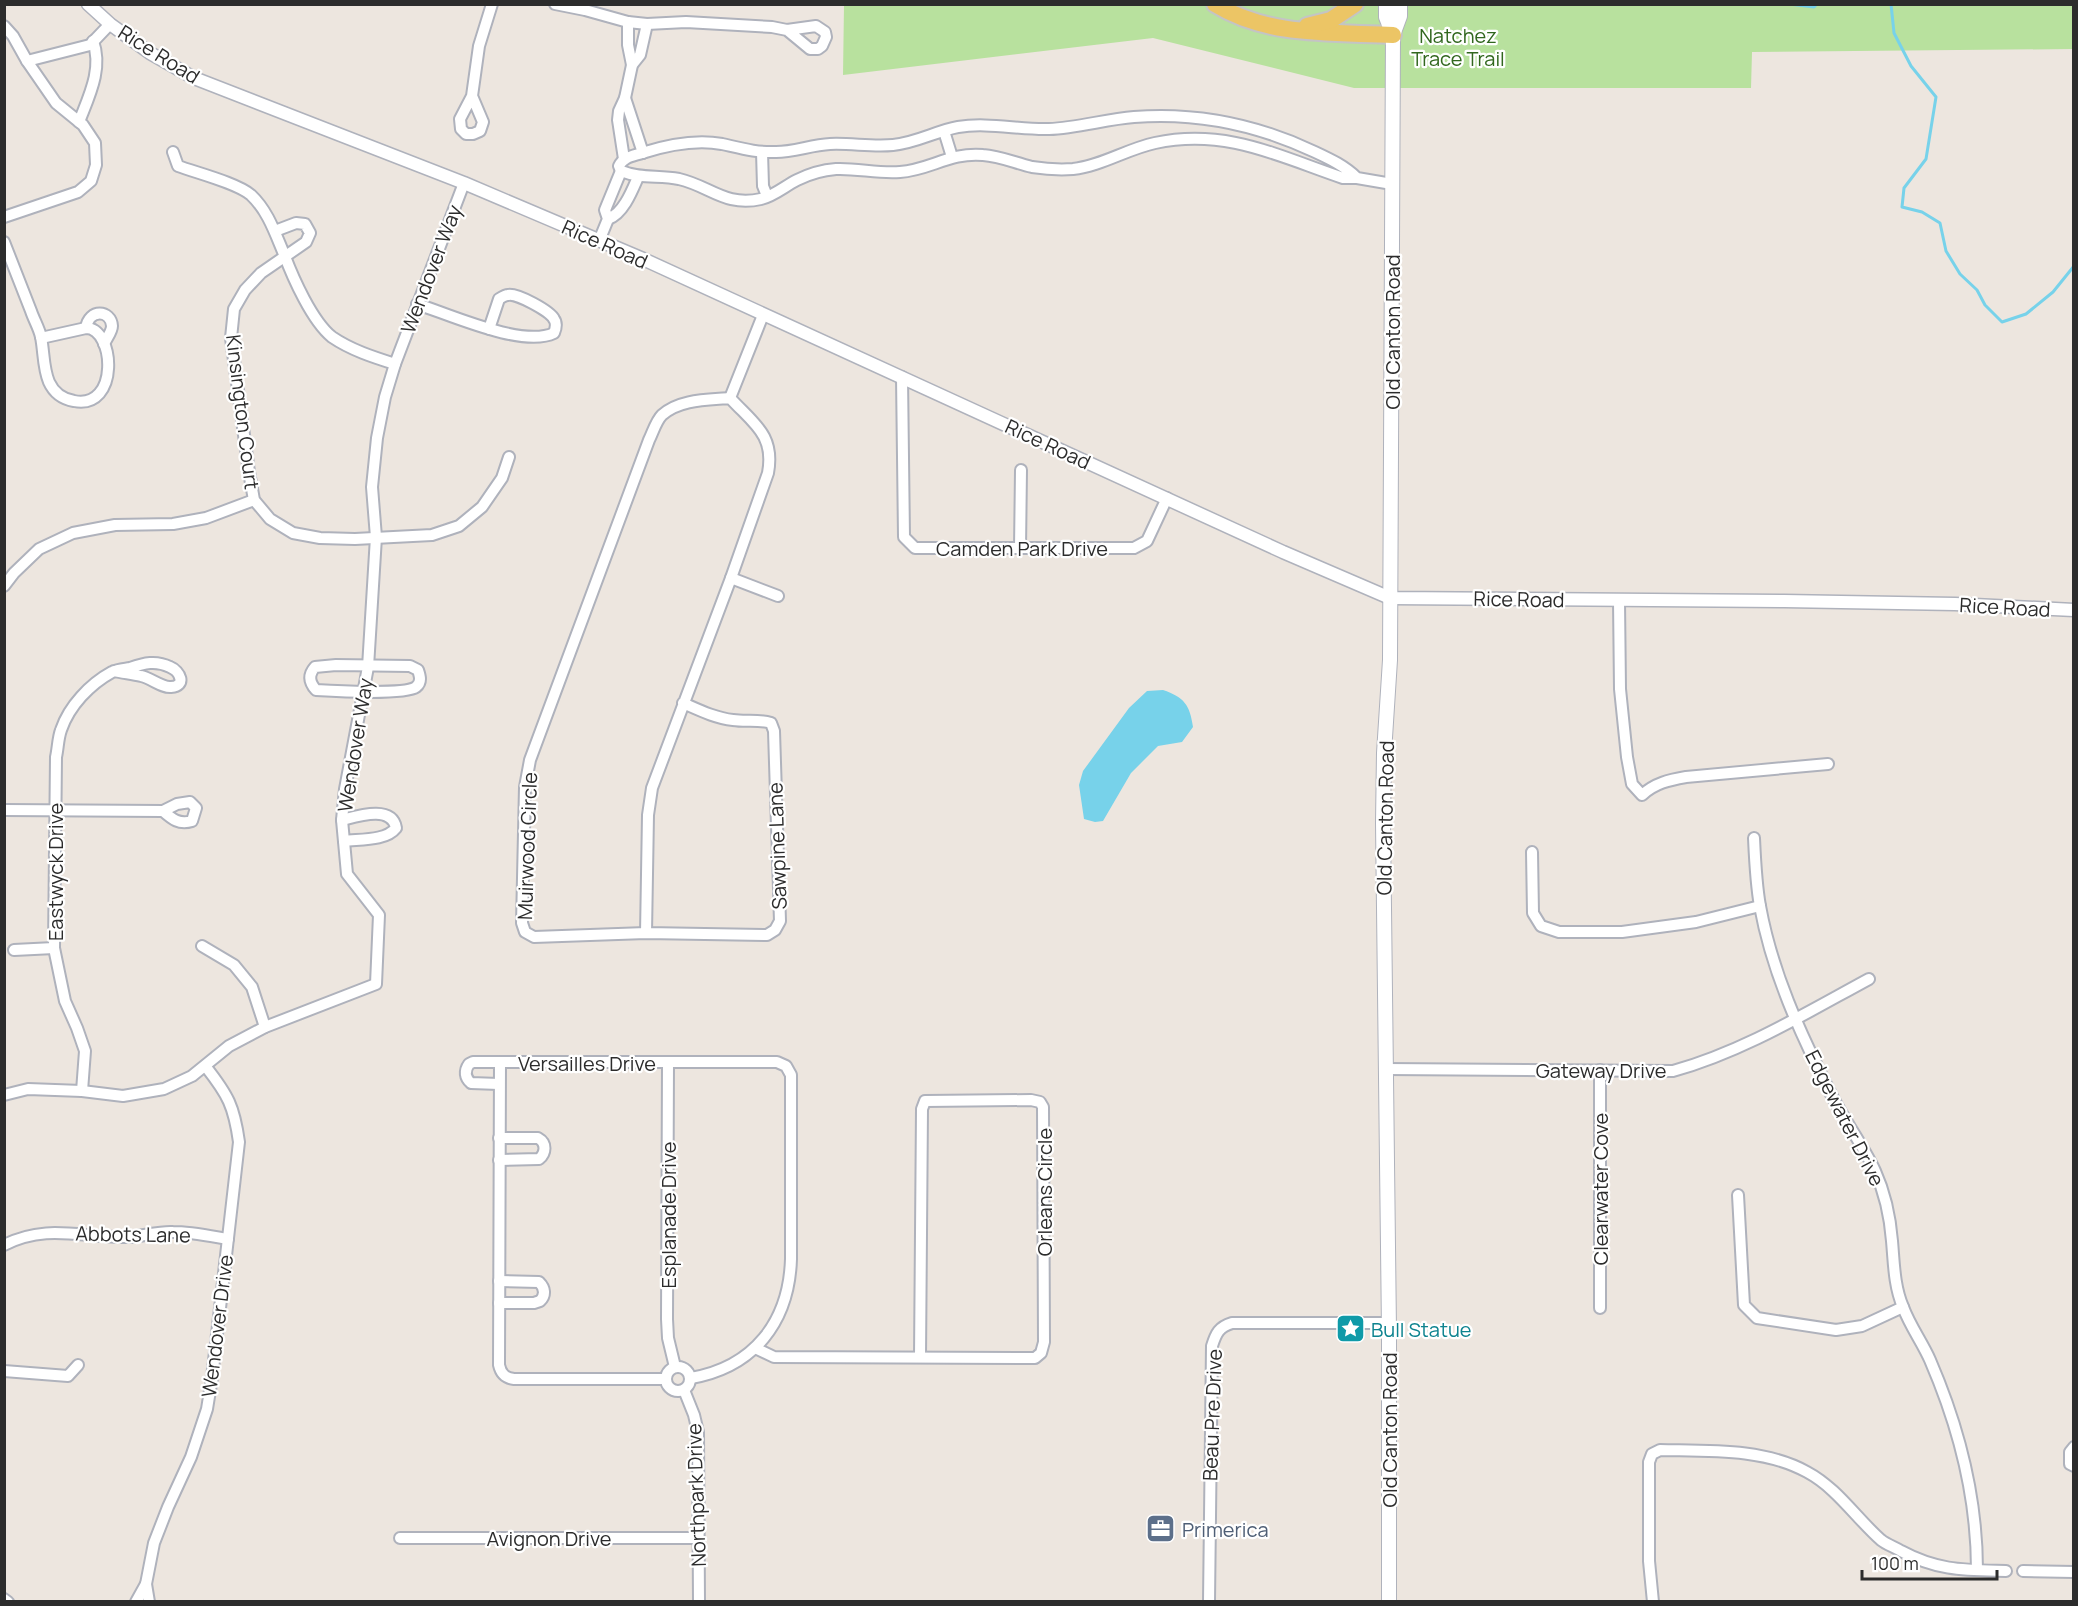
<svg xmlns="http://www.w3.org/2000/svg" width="2078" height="1606" viewBox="0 0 2078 1606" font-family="Manrope,sans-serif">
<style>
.green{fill:#b8e19e}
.water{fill:#77d2ea}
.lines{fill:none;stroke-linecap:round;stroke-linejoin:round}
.stream{stroke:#77d2ea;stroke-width:3}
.minor-casing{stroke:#afb2bc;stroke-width:14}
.tertiary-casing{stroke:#afb2bc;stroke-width:15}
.secondary-casing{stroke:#afb2bc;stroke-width:16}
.primary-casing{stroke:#c4c4c4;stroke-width:20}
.minor{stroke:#fff;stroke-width:10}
.tertiary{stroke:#fff;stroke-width:12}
.secondary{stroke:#fff;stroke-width:14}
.primary{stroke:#ecc565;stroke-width:16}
.labels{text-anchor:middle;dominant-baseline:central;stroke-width:4.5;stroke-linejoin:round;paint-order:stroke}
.park-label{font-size:20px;fill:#31671e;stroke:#fff}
.street-label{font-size:20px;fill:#2c2c2c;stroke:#fff}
.culture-label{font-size:20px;fill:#0d838f;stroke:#fff;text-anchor:start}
.service-label{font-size:20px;fill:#4e5e75;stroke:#fff;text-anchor:start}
</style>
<rect width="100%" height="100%" fill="#ede6df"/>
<polygon class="green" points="844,5 2073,5 2073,49 1752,52 1751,88 1354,88 1153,38 843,75"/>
<path class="water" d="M1163 690C1184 697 1190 705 1193 727L1182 742 1158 746 1131 773 1103 821 1095 822 1084 819 1079 785 1083 771 1129 708 1147 691Z"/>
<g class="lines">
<g class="stream">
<polyline points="1789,4 1814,7 1817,4"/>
<polyline points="1891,4 1894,33 1911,66 1936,97 1926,159 1904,188 1902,207 1922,212 1940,223 1946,251 1960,274 1977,290 1985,305 2002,322 2026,314 2053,292 2074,266"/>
</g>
<defs>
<g id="minor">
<polyline points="555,4 585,10 628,22 647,24 686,22 772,27 787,30 810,49 818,49 822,46 826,37 825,32 816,26 787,30"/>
<polyline points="628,22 628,45 632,65"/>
<polyline points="4,26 13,36 27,61 56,103 83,125 95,143 96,165 91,181 78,192 4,217"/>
<polyline points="27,61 90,45 110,24"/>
<polyline points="472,96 483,122 480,131 473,134 466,134 461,129 460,119 472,96 479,46 492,4"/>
<polyline points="625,98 643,153"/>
<path d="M79 122C89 96 103 69 93 41"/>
<polyline points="944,131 952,157"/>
<path d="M173 152 178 166C197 173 237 183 251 195 268 211 275 233 284 254 293 278 312 321 332 337 351 350 373 357 395 364"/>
<polyline points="762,152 763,186 767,196"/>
<polyline points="624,159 618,120 619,111 625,98 632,65 640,55 647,24"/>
<path d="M1357 178C1345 166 1330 159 1315 152 1258 125 1197 112 1134 117 1106 119 1078 128 1049 129 1019 130 988 122 958 127 936 131 916 143 893 145 872 147 851 143 830 144 811 145 794 152 776 152 757 153 740 148 722 144 695 139 667 145 642 153 633 156 623 157 619 166L621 171C641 179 658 175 679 179 710 186 725 207 761 199 774 196 785 186 797 180 809 174 823 170 836 169 857 168 879 174 900 172 930 170 950 152 983 155 1000 156 1015 163 1032 167 1045 169 1059 170 1073 169 1101 166 1127 149 1155 143 1226 128 1278 156 1343 178H1357L1392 184"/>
<path d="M608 219C623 214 632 191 638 177"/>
<polyline points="275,231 296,223 305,224 310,233 306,242 261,273 245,290 234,309 231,338 249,472 254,500 270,519 293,533 320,538 355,539 432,535 459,526 482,507 502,478 509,457"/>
<polyline points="599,241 608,219 605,210 621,171"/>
<path d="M4 242C13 265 22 288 31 311 34 320 39 328 41 337 44 352 43 368 49 382 54 393 62 399 74 401 120 410 115 328 86 328L41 338"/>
<path d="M417 304C451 315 523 348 554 333 556 328 557 323 554 319 550 311 517 293 508 295 505 295 502 297 499 299L489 329"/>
<path d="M86 328C89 308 111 310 112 326 112 332 106 339 104 344"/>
<polyline points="902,377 904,537 915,548 1134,548 1147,541 1167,498"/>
<polyline points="730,398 763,315"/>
<polyline points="1020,548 1021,470"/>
<polyline points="731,578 778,596"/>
<polyline points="4,586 14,573 39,549 73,533 115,525 173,524 206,518 254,500"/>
<path d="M1619 601 1620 689 1627 757 1632 784 1642 795C1655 783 1669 780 1686 777L1828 764"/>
<path d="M336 665 410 666 418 670C420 676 422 682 416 687 405 695 333 691 316 690 309 682 308 675 315 667Z"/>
<path d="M4 810 163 811 177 804 190 802 196 808 192 821C179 825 172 819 163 811"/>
<path d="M342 820C358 816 392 805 396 828 386 841 360 839 344 841"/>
<path d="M1754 838C1755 860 1756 884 1760 906 1772 972 1800 1033 1830 1092 1843 1119 1862 1143 1875 1171 1885 1193 1890 1216 1892 1241 1894 1263 1894 1286 1903 1307 1910 1326 1922 1342 1930 1360 1959 1427 1977 1497 1977 1570"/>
<polyline points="1532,852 1533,913 1541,926 1559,932 1622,932 1696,922 1760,906"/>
<path d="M646 933 648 815 652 788 731 578 768 473C775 435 754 424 730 398 708 400 680 399 662 415 656 421 653 432 649 440L530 760 525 787 522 923 525 932 534 937 646 933 767 935 775 930 780 921 774 731 771 723C758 719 746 722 733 720 715 718 699 710 683 703"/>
<polyline points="202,946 234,965 252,987 265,1027"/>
<polyline points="14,950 54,948"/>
<polyline points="668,1063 667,1319 668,1338 675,1367"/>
<path d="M1385 1069 1673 1071C1742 1052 1806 1013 1869 979"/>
<polyline points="1600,1070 1600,1308"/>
<path d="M499 1084 471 1083C465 1078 464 1071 469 1064L473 1062H500"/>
<path d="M82 1091 85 1051 77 1028 65 1001 54 948 56 757C58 748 58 738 61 730 69 706 90 684 112 672 118 669 124 669 130 668 144 663 156 660 170 667 180 671 187 686 171 687 162 688 151 678 141 676 133 674 123 673 114 671"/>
<polyline points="4,1095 28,1089 82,1091 123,1096 164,1089 192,1076 229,1046 265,1027 376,984 379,915 347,874 342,820 345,789 368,667 376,537 372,487 377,438 385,397 395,364 464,183"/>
<path d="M499 1160 539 1159C546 1153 547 1143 538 1138H499"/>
<polyline points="1738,1195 1744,1305 1757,1318 1836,1330 1862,1326 1903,1307"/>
<path d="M4 1245C46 1224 78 1237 122 1237 139 1238 156 1231 173 1232 191 1232 210 1236 228 1239"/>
<path d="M499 1281 539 1282C545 1288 546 1295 540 1301L534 1303H499"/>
<polyline points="755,1348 774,1357 1035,1358 1041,1353 1044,1342 1043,1107 1040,1102 1031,1100 925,1101 922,1109 920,1357"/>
<circle cx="678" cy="1379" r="12"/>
<polyline points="4,1371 68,1376 78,1365"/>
<path d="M666 1379H514C505 1378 501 1374 499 1365L500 1062H777L786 1066 791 1075V1259C789 1322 754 1367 691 1378"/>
<polyline points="684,1390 694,1415 698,1432 699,1602"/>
<polyline points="2074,1447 2070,1452 2070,1464 2074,1466"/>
<polyline points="400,1538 698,1538"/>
<polyline points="2023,1571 2074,1572"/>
<polyline points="146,1584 149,1602"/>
<polyline points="4,1599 8,1602"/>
<path d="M136 1602 146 1584 154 1543 168 1507 191 1457 207 1409 212 1378 239 1142C234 1106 228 1095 206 1067"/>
<path d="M1209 1602 1212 1346C1216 1333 1219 1327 1232 1323H1389"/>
<path d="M1653 1602 1649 1561V1462L1652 1454 1660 1450C1708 1451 1764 1448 1807 1472 1837 1488 1856 1518 1881 1540 1886 1544 1894 1547 1901 1551 1938 1571 1965 1570 2006 1571"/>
</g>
<polyline id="tertiary" points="88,4 110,24 150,53 194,78 464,183 643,259 1283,552 1390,598 1784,601 1955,604 2074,610"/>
<g id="secondary">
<polyline points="1386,4 1386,17 1393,35"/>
<polyline points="1389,1602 1389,1331 1383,823 1384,753 1390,660 1393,35 1400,16 1400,4"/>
</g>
<g id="primary">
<path d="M1215 4C1268 37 1332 32 1393 35"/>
<polyline points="1307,26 1331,20 1355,4"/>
</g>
</defs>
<use href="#minor" class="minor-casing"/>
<use href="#tertiary" class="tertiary-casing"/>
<use href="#secondary" class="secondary-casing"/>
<use href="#primary" class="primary-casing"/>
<use href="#minor" class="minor"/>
<use href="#tertiary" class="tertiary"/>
<use href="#secondary" class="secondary"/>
<use href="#primary" class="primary"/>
</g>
<defs>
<symbol id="sight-square" viewBox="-11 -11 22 22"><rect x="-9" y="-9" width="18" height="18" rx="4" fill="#0f9aa8" stroke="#fff"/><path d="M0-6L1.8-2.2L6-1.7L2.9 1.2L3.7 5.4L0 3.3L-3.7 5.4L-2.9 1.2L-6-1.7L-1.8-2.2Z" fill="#fff"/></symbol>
<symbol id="office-square" viewBox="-11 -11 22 22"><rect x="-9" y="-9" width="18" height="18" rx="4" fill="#5c6f8a" stroke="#fff"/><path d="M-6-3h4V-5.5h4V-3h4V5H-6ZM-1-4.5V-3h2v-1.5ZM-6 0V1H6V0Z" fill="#fff"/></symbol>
</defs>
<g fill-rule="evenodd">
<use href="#sight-square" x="1334" y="1312" width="33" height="33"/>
<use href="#office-square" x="1144" y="1512" width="33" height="33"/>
</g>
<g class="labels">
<g class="park-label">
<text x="1458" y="35">Natchez<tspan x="1458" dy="23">Trace Trail</tspan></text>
</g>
<g class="street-label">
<text transform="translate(159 54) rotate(32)">Rice Road</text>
<text transform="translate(605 244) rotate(24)">Rice Road</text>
<text transform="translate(431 269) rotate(-69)">Wendover Way</text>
<text transform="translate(1392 332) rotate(-90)">Old Canton Road</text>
<text transform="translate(243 412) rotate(83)">Kinsington Court</text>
<text transform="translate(1048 444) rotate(25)">Rice Road</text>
<text x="1022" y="548">Camden Park Drive</text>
<text transform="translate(1519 599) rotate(1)">Rice Road</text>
<text transform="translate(2005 607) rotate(3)">Rice Road</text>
<text transform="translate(355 745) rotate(-81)">Wendover Way</text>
<text transform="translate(1385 818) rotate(-89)">Old Canton Road</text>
<text transform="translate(527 846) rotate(-88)">Muirwood Circle</text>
<text transform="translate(777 846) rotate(-92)">Sawpine Lane</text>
<text transform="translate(55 872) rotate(-90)">Eastwyck Drive</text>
<text x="587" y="1063">Versailles Drive</text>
<text x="1601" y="1070">Gateway Drive</text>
<text transform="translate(1845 1118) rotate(63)">Edgewater Drive</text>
<text transform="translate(1600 1189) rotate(-90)">Clearwater Cove</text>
<text transform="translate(1044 1192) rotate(-90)">Orleans Circle</text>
<text transform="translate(668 1215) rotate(-90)">Esplanade Drive</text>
<text transform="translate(133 1234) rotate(1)">Abbots Lane</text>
<text transform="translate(217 1326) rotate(-83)">Wendover Drive</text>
<text transform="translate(1212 1415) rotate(-88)">Beau Pre Drive</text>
<text transform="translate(1389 1430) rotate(-90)">Old Canton Road</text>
<text transform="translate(696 1495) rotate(-92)">Northpark Drive</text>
<text x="549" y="1538">Avignon Drive</text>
</g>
<g class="culture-label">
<text x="1371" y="1329">Bull Statue</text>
</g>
<g class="service-label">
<text x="1182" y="1529">Primerica</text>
</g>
</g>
<rect width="2078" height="1606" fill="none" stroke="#2c2c2c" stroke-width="12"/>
<path d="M1862 1570v9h135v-9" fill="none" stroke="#2c2c2c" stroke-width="3"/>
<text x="1871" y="1570" font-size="18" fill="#2c2c2c" stroke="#ffffff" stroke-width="4.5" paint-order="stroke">100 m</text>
</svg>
